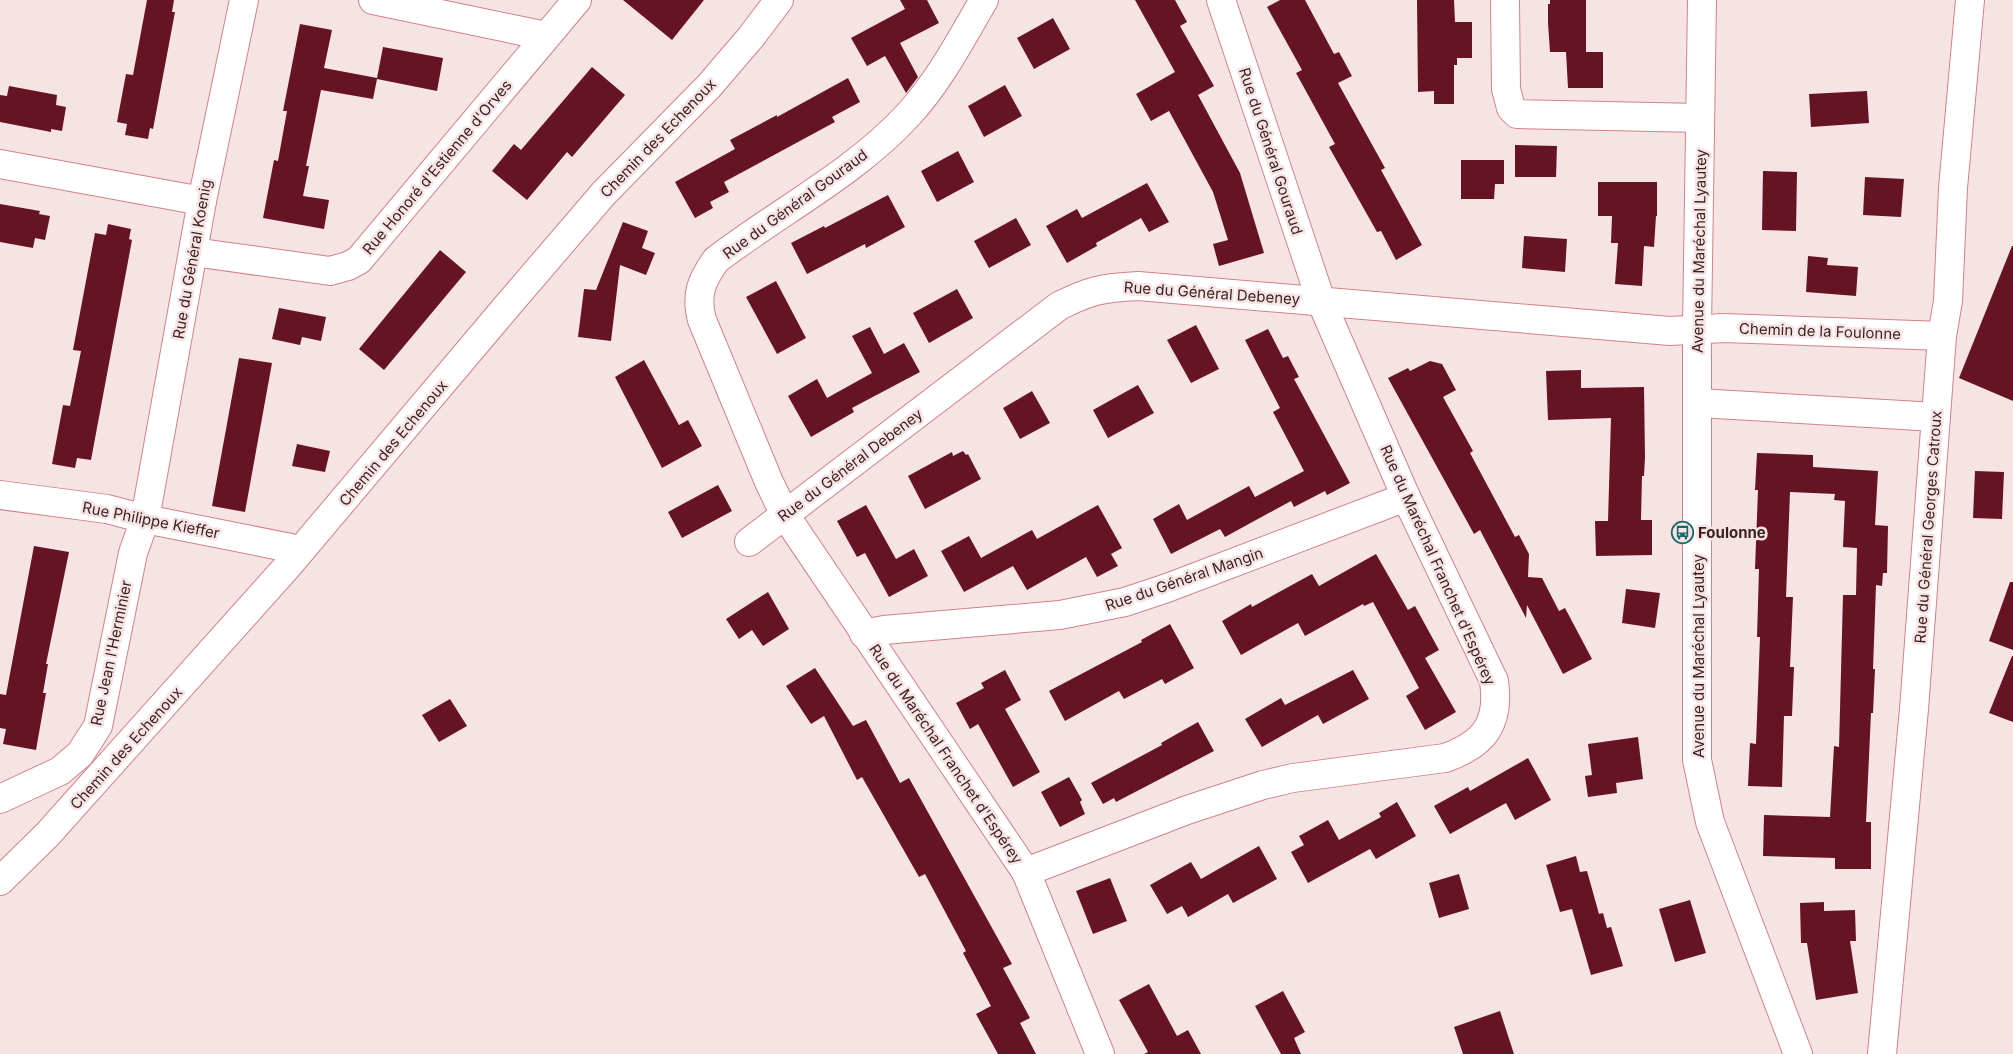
<svg xmlns="http://www.w3.org/2000/svg" width="2013" height="1054" viewBox="0 0 2013 1054" font-family="Inter,sans-serif">
<style>
.building{fill:#661424}
.lines{fill:none;stroke-linecap:round;stroke-linejoin:round}
.minor-casing{stroke:#d28288;stroke-width:30}
.minor{stroke:#fff;stroke-width:28}
.labels{text-anchor:middle;dominant-baseline:central;stroke-width:5;stroke-linejoin:round;paint-order:stroke}
.street-label{font-size:15px;fill:#3d1e21;stroke:#f6e4e5}
.poi-label{font-size:15px;font-weight:bold;fill:#3d1e21;stroke:#f6e4e5;text-anchor:start}
</style>
<rect width="100%" height="100%" fill="#f6e4e5"/>
<g class="building">
<polygon points="147,0 174,0 172,12 175,12 153,129 150,128 148,139 125,135 127,124 117,122 126,74 133,75"/>
<polygon points="623,0 704,0 672,40"/>
<polygon points="900,0 927,0 939,23 900,43 918,77 906,93 885,56 867,66 851,38 905,9"/>
<polygon points="1135,0 1175,0 1187,22 1180,26 1214,86 1198,95 1240,173 1264,253 1219,266 1213,244 1228,240 1213,192 1169,111 1151,121 1136,94 1175,72"/>
<polygon points="1280,0 1305,0 1334,54 1339,52 1352,76 1338,83 1385,168 1381,170 1422,245 1396,260 1381,231 1377,232 1329,147 1335,144 1296,73 1302,70 1267,7"/>
<polygon points="1417,0 1454,0 1455,22 1472,22 1472,58 1457,58 1457,65 1454,65 1454,104 1434,104 1434,91 1418,92"/>
<polygon points="1550,0 1586,0 1586,52 1603,52 1603,88 1568,88 1566,52 1550,52 1548,23 1548,4 1550,4"/>
<polygon points="1053,18 1070,49 1034,69 1017,38"/>
<polygon points="300,24 332,30 324,68 377,78 383,47 443,58 437,91 377,79 373,99 321,90 306,166 309,166 303,196 329,200 324,229 263,218 274,160 278,161 287,111 283,111"/>
<polygon points="592,67 625,95 572,157 567,152 527,200 492,171 514,144 521,150"/>
<polygon points="848,78 860,102 832,117 835,122 724,182 729,192 710,202 713,208 695,218 675,182 735,149 730,140 777,115 777,117"/>
<polygon points="1005,85 1022,116 984,137 968,106"/>
<polygon points="9,86 57,95 56,105 66,107 62,131 51,129 51,132 0,122 0,95 7,96"/>
<polygon points="1867,91 1869,123 1811,127 1809,94"/>
<polygon points="1515,145 1557,146 1556,177 1515,177"/>
<polygon points="958,151 974,182 937,202 921,171"/>
<polygon points="1461,160 1504,160 1504,184 1495,184 1494,199 1461,199"/>
<polygon points="1763,171 1797,172 1796,231 1762,230"/>
<polygon points="1865,177 1904,179 1901,217 1863,215"/>
<polygon points="1598,182 1657,182 1657,216 1656,216 1654,247 1644,246 1642,286 1615,284 1618,243 1611,243 1612,216 1598,216"/>
<polygon points="1147,183 1169,222 1149,232 1141,218 1096,243 1097,246 1067,263 1046,226 1077,209 1082,218"/>
<polygon points="888,195 905,227 866,248 865,244 807,274 791,243 824,226 825,228"/>
<polygon points="0,204 40,211 39,214 50,216 45,240 35,238 33,248 0,242"/>
<polygon points="1016,218 1031,245 989,268 974,241"/>
<polygon points="623,222 648,231 642,248 655,253 646,275 620,265 611,341 578,337 584,289 596,290"/>
<polygon points="108,224 131,229 129,239 132,240 91,460 77,458 75,468 52,464 63,405 70,406 81,351 73,350 95,233 106,235"/>
<polygon points="1524,236 1567,239 1565,272 1522,268"/>
<polygon points="2012,246 2013,246 2013,401 1959,378"/>
<polygon points="440,250 466,272 384,370 359,349"/>
<polygon points="1808,256 1828,258 1827,265 1858,267 1856,296 1806,292"/>
<polygon points="776,281 806,338 777,354 746,297"/>
<polygon points="957,289 973,318 929,343 913,313"/>
<polygon points="279,308 326,317 321,341 302,337 300,345 272,339"/>
<polygon points="1196,325 1219,369 1191,383 1167,340"/>
<polygon points="870,327 884,354 904,343 920,372 852,408 854,412 811,437 788,396 817,379 827,398 872,373 852,336"/>
<polygon points="1268,329 1283,358 1288,356 1299,377 1294,379 1350,483 1327,495 1325,491 1294,507 1291,501 1225,537 1220,529 1171,554 1153,519 1179,504 1187,520 1249,486 1255,497 1304,471 1273,412 1280,408 1245,340"/>
<polygon points="239,358 272,363 245,512 212,506"/>
<polygon points="644,360 679,425 688,420 702,446 662,468 615,377"/>
<polygon points="1430,361 1442,364 1456,390 1443,397 1473,451 1470,453 1515,537 1519,535 1529,554 1528,577 1542,578 1559,611 1565,608 1592,659 1563,674 1527,605 1526,618 1480,530 1474,534 1388,378 1408,368 1410,371"/>
<polygon points="1581,370 1581,388 1644,387 1645,457 1644,476 1642,476 1641,520 1652,520 1652,555 1596,556 1595,521 1608,521 1611,418 1548,420 1546,371"/>
<polygon points="1138,385 1154,413 1108,438 1093,410"/>
<polygon points="1032,391 1050,423 1020,439 1003,408"/>
<polygon points="297,444 330,451 325,472 292,466"/>
<polygon points="963,451 966,455 968,454 981,479 925,509 908,476 952,452 953,456"/>
<polygon points="1757,453 1813,455 1813,467 1878,471 1875,525 1888,526 1887,573 1883,573 1882,586 1876,585 1873,669 1875,669 1873,713 1871,713 1866,822 1871,822 1871,869 1835,869 1835,858 1763,856 1764,815 1830,817 1834,746 1839,747 1843,595 1856,595 1857,548 1843,547 1845,501 1834,500 1835,494 1790,492 1786,597 1793,597 1790,667 1794,667 1792,716 1784,716 1782,787 1748,786 1750,743 1756,744 1760,637 1757,637 1759,569 1755,569 1758,490 1755,490"/>
<polygon points="1975,471 2004,472 2002,519 1973,518"/>
<polygon points="718,485 732,511 682,538 668,512"/>
<polygon points="866,505 896,559 914,549 928,576 889,597 865,553 857,557 837,521"/>
<polygon points="1098,505 1122,548 1111,554 1118,566 1097,577 1086,557 1027,590 1013,566 964,592 941,551 969,536 981,558 1032,530 1037,539"/>
<polygon points="34,546 69,552 46,664 48,664 43,693 46,693 36,750 3,744 6,729 0,728 0,694 6,695"/>
<polygon points="1376,554 1408,610 1415,606 1439,650 1425,658 1456,712 1425,730 1406,696 1419,688 1373,602 1364,606 1363,604 1305,636 1298,623 1241,655 1222,621 1251,604 1252,607 1312,574 1319,586"/>
<polygon points="2010,582 2013,582 2013,650 1989,641"/>
<polygon points="1626,589 1660,593 1655,628 1622,623"/>
<polygon points="768,592 789,629 763,646 752,630 739,639 726,619"/>
<polygon points="1170,624 1194,668 1165,684 1162,679 1124,699 1119,691 1065,721 1049,691 1142,642 1141,640"/>
<polygon points="2012,656 2013,656 2013,722 1989,713"/>
<polygon points="815,668 853,726 866,720 900,783 909,778 1012,964 1003,968 1030,1018 1020,1023 1036,1054 998,1054 976,1014 991,1006 963,953 966,951 925,874 919,877 862,777 857,780 824,716 811,724 786,686"/>
<polygon points="1005,670 1021,700 1005,709 1040,772 1013,787 978,724 970,729 956,703 984,688 981,683"/>
<polygon points="1353,670 1369,699 1323,724 1318,715 1262,747 1245,719 1281,698 1285,705"/>
<polygon points="450,699 467,726 439,742 422,715"/>
<polygon points="1198,722 1214,751 1116,802 1114,798 1103,804 1091,783 1162,745 1161,743"/>
<polygon points="1638,737 1643,779 1616,783 1617,793 1588,797 1585,776 1592,775 1588,744"/>
<polygon points="1528,758 1551,800 1515,820 1506,803 1450,834 1434,806 1468,787 1470,791"/>
<polygon points="1069,777 1082,800 1080,802 1085,814 1060,827 1041,792"/>
<polygon points="1397,802 1416,836 1376,859 1370,849 1308,883 1291,852 1304,845 1299,836 1328,820 1339,840 1381,817 1379,813"/>
<polygon points="1259,846 1277,879 1233,903 1228,894 1188,917 1182,906 1167,914 1150,885 1191,862 1201,879"/>
<polygon points="1576,856 1580,872 1587,871 1599,914 1603,913 1607,928 1611,927 1623,966 1591,975 1572,909 1560,912 1546,865"/>
<polygon points="1459,874 1469,909 1439,918 1429,883"/>
<polygon points="1110,878 1127,921 1093,934 1076,891"/>
<polygon points="1690,900 1706,953 1675,962 1659,909"/>
<polygon points="1824,902 1824,911 1855,910 1856,941 1850,941 1858,993 1816,1000 1807,943 1801,943 1800,903"/>
<polygon points="1149,984 1177,1036 1188,1030 1201,1054 1144,1054 1148,1052 1119,1000"/>
<polygon points="1283,991 1305,1032 1294,1038 1301,1054 1281,1054 1255,1006"/>
<polygon points="1500,1011 1514,1054 1463,1054 1454,1027"/>
</g>
<g class="lines">
<defs>
<g id="minor">
<polyline points="373,0 546,36"/>
<path d="M984 0C961 39 940 80 909 114 855 173 780 211 716 260 702 280 695 294 702 320L769 482 785 515 1026 872 1187 810 1263 785 1293 778 1445 758C1485 744 1500 723 1494 681L1406 497 1321 301 1221 0"/>
<polyline points="1505,0 1506,89 1511,108 1517,114 1700,118"/>
<polyline points="1702,0 1697,329 1697,760 1710,822 1798,1054"/>
<polyline points="0,164 202,201"/>
<polyline points="193,252 330,271 348,266 359,260 577,0"/>
<polyline points="1698,403 1936,417"/>
<polyline points="0,495 107,509 145,519 301,550"/>
<path d="M749 542 1059 306C1090 290 1103 288 1138 286L1670 331 1724 328 1942 336"/>
<polyline points="864,634 884,630 1060,615 1125,602 1167,588 1406,497"/>
<polyline points="0,799 60,771 80,754 98,726 133,553 145,519 202,201 244,0"/>
<polyline points="1026,872 1100,1054"/>
<polyline points="0,881 47,835 286,568 508,305 604,193 709,86 751,37 779,0"/>
<polyline points="1882,1054 1914,709 1942,336 1948,301 1953,188 1970,0"/>
</g>
</defs>
<use href="#minor" class="minor-casing"/>
<use href="#minor" class="minor"/>
</g>
<defs>
<symbol id="bus-ring" viewBox="-11 -11 22 22"><circle r="9.5" fill="#f6e4e5" stroke="#186666" stroke-width="1.5"/><path d="M-5-6H5V4H4V6H2V4H-2V6H-4V4H-5ZM-3.5-4V0h7V-4ZM-3.5 1.2v1.5H-2V1.2ZM2 1.2v1.5H3.5V1.2Z" fill="#186666"/></symbol>
</defs>
<g fill-rule="evenodd">
<use href="#bus-ring" x="1670" y="520" width="25" height="25"/>
</g>
<g class="labels">
<g class="street-label">
<text transform="translate(658 138) rotate(-46)">Chemin des Echenoux</text>
<text transform="translate(1271 151) rotate(72)">Rue du Général Gouraud</text>
<text transform="translate(437 167) rotate(-50)">Rue Honoré d'Estienne d'Orves</text>
<text transform="translate(795 204) rotate(-36)">Rue du Général Gouraud</text>
<text transform="translate(1699 251) rotate(-89)">Avenue du Maréchal Lyautey</text>
<text transform="translate(192 259) rotate(-80)">Rue du Général Koenig</text>
<text transform="translate(1212 293) rotate(4)">Rue du Général Debeney</text>
<text transform="translate(1820 331) rotate(2)">Chemin de la Foulonne</text>
<text transform="translate(393 443) rotate(-50)">Chemin des Echenoux</text>
<text transform="translate(850 465) rotate(-37)">Rue du Général Debeney</text>
<text transform="translate(151 520) rotate(11)">Rue Philippe Kieffer</text>
<text transform="translate(1928 527) rotate(-86)">Rue du Général Georges Catroux</text>
<text transform="translate(1438 565) rotate(66)">Rue du Maréchal Franchet d'Espérey</text>
<text transform="translate(1184 579) rotate(-19)">Rue du Général Mangin</text>
<text transform="translate(111 653) rotate(-78)">Rue Jean l'Herminier</text>
<text transform="translate(1698 656) rotate(-90)">Avenue du Maréchal Lyautey</text>
<text transform="translate(126 748) rotate(-48)">Chemin des Echenoux</text>
<text transform="translate(946 754) rotate(56)">Rue du Maréchal Franchet d'Espérey</text>
</g>
<g class="poi-label">
<text x="1698" y="532">Foulonne</text>
</g>
</g>
</svg>
